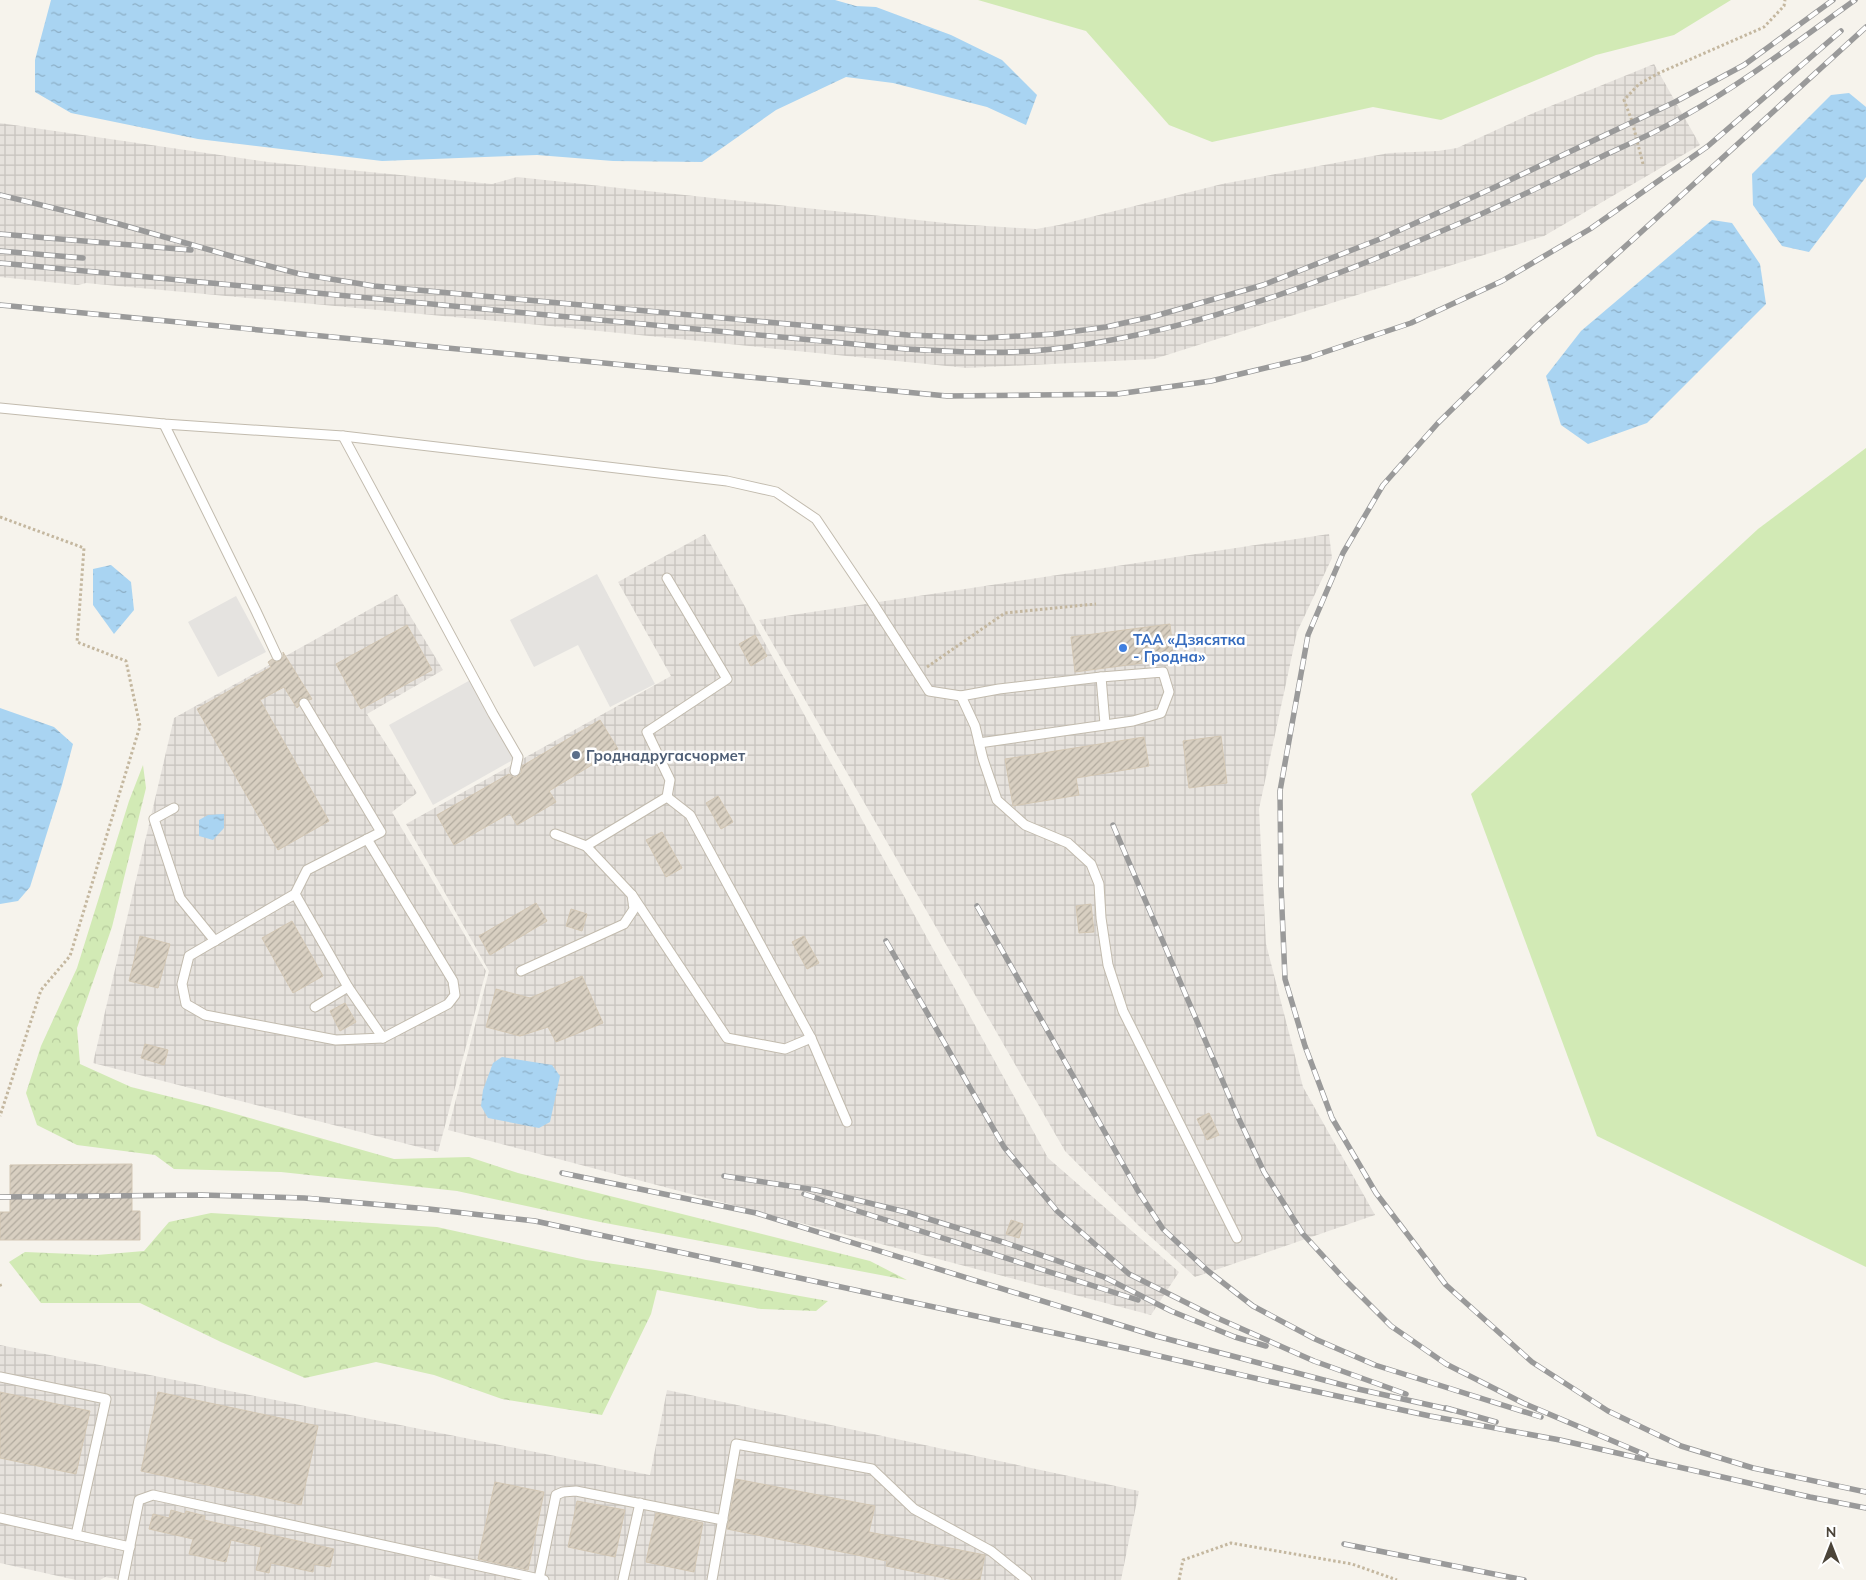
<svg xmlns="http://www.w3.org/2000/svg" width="1866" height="1580" viewBox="0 0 1866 1580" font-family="Mulish,sans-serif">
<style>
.industrial{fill:url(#industrial-grid)}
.green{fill:#d2eab5}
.forest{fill:url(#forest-crowns)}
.parking{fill:#e5e3e0}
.water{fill:url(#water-ripples)}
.building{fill:url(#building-hatch);stroke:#d3c7b4}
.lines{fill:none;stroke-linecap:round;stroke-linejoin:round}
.lane-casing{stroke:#c2bbae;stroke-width:11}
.path{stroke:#c4b79f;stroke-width:3;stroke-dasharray:2.5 2.5;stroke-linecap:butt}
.lane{stroke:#fff;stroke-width:9}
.rail-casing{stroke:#9a9a9a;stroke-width:5.5}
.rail{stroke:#fff;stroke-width:4;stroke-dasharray:11;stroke-linecap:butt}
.shop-dot{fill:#3f7fe0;stroke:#fff;stroke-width:2}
.service-dot{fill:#5c6f8a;stroke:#fff;stroke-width:2}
.labels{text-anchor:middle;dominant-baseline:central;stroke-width:5;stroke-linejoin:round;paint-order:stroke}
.shop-label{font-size:15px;font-weight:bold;fill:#366cbe;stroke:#fff;text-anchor:start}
.service-label{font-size:15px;font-weight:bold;fill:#4e5e75;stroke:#fff;text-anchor:start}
</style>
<defs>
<pattern id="industrial-grid" width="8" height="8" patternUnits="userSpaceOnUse" patternTransform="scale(1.25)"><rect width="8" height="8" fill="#e6e2dd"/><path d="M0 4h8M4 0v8" fill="none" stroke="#c7c3be"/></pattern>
<pattern id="forest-crowns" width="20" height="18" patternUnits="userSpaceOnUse" patternTransform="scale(1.25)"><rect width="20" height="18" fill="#d2eab5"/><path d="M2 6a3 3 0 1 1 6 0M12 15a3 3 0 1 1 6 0" fill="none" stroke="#b6ca9c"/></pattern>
<pattern id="water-ripples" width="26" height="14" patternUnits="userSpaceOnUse" patternTransform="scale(1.25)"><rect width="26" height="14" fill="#a9d4f2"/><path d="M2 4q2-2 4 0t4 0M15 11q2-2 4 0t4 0" fill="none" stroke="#8caec5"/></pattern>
<pattern id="building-hatch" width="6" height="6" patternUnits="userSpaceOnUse" patternTransform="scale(1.25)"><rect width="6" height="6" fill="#d8cfc1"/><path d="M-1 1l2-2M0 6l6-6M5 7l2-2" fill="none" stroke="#b1aa9e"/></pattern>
</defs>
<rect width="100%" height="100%" fill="#f6f3ec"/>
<g class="industrial">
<polygon points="1654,64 1700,145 1544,236 1154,359 967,368 529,324 86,283 78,285 0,277 0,123 268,162 492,184 517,177 955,224 1036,229 1059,225 1222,184 1389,153 1438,151 1457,148 1531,114"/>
<polygon points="705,534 1048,1158 1179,1272 1151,1315 448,1130 489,971 406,824 671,676 618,582"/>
<polygon points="1329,534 1332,558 1297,632 1259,809 1266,944 1303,1087 1375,1215 1195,1277 1140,1227 1065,1151 759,620"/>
<polygon points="397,594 443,670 367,714 417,793 392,812 486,971 438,1152 93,1063 174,718"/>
<polygon points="0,1345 650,1475 667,1390 1139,1491 1121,1580 452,1580 430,1575 429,1580 122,1580 105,1577 100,1580 76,1580 0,1563"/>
</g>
<g class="green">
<polygon points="978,0 1731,0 1674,35 1596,55 1441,120 1373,107 1212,142 1169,125 1086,31"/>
<polygon points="1866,448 1866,1267 1597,1136 1471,794 1758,529"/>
</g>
<g class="forest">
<polygon points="143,765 146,788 112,927 77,1028 80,1064 131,1087 211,1107 394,1159 469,1157 518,1173 870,1261 907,1280 600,1222 457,1191 281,1172 174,1169 155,1155 77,1145 37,1125 26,1093 41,1046 77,968 129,801"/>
<polygon points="211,1213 437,1227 586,1260 655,1270 828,1301 816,1311 761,1309 657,1290 651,1314 602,1415 502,1399 434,1375 376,1362 305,1378 221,1342 140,1303 41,1303 9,1262 25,1252 97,1255 144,1251 169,1222"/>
</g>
<g class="parking">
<polygon points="597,574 655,684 610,707 578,645 534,667 510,620"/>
<polygon points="236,596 266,652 218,677 188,622"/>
<polygon points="474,678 518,757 433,805 389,725"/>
</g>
<g class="water">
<polygon points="51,0 835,0 856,6 876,7 951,35 1002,60 1037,95 1026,125 987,107 893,83 846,77 776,110 702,162 613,161 537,155 382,161 198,139 71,113 35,92 35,60"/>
<polygon points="1849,93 1866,107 1866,177 1809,252 1782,246 1753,205 1752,174 1831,95"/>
<polygon points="1712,220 1732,223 1760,264 1766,304 1647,423 1588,444 1561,425 1546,376 1581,331"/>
<polygon points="111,565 131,582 134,610 114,634 93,605 93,569"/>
<polygon points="0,708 54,727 73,744 62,785 30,887 18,901 0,904"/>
<polygon points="224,814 224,828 213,840 199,836 199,820 208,815"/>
<polygon points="502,1057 552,1065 560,1076 550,1122 539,1128 488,1118 481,1106 483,1090 493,1063"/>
</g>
<g class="building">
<polygon points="1170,624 1174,659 1075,672 1071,637"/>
<polygon points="407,625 432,670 361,709 336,664"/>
<polygon points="755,635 767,656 751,666 739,644"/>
<polygon points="283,652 312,699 309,700 304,697 300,698 298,703 299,706 297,708 284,687 260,700 329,821 278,850 197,709 271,667 268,662 272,659 276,662 280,661 283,657"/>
<polygon points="600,720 618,749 549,791 556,802 517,825 510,813 454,845 437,815 509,774 513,777 517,777 521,773 522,766"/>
<polygon points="1221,736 1227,783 1189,788 1183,741"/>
<polygon points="1144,737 1149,766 1076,778 1079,795 1013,806 1005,759"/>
<polygon points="718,796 733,822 721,829 706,803"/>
<polygon points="662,832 682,868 666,877 646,840"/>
<polygon points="536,903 547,921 490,955 479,936"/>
<polygon points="1091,904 1094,932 1079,933 1076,906"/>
<polygon points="571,909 587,914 582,931 566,926"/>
<polygon points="292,921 323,976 293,993 262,938"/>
<polygon points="140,936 170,944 158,988 129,981"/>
<polygon points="804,936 819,963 807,969 792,942"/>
<polygon points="582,976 603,1023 556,1042 548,1027 520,1036 486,1027 496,989 530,998"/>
<polygon points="345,1003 356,1022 340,1031 330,1011"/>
<polygon points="145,1044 168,1050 164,1065 141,1058"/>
<polygon points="1209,1113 1219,1135 1207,1140 1197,1119"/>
<polygon points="132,1164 132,1211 140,1211 140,1240 0,1240 0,1212 10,1212 10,1165"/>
<polygon points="1011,1220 1023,1224 1019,1238 1006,1234"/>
<polygon points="0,1392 90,1411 76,1474 0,1458"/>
<polygon points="158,1392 318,1426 301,1505 141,1471"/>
<polygon points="736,1479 875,1506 869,1532 985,1555 980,1580 954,1580 886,1566 887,1561 727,1529"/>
<polygon points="495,1482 544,1492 528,1570 478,1559"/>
<polygon points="577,1501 625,1510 615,1557 568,1547"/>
<polygon points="171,1510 185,1514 186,1511 205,1516 204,1520 334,1549 330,1567 314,1564 313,1572 271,1563 269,1573 256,1570 261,1547 231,1540 226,1562 189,1554 193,1539 149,1529 153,1514 169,1518"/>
<polygon points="656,1513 703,1523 694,1572 646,1562"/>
</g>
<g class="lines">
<defs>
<g id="lane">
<polyline points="0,408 164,424 343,436 727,481 776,492 816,519 872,602 929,691 961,696 999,689 1101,677 1163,672 1169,692 1161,713 1133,721 979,743"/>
<polyline points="164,424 256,611 277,656"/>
<polyline points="343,436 493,714 518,757 515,771"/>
<polyline points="1101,677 1105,724"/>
<polyline points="961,696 975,726 983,759 997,800 1025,825 1068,843 1091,864 1099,884 1101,918 1108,965 1123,1011 1237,1238"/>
<polyline points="304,703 381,832 307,870 295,894 189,956 182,984 186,1004 205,1015 336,1040 383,1038"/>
<polyline points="174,808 154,819 180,898 215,941"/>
<polyline points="586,846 667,797 670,780 647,732 727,679 667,578"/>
<polyline points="295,894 348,987 383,1038 448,1004 455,995 453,981 367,839"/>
<polyline points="632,895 727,1038 785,1049 811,1038 690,815 667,797"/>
<polyline points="521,971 624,924 634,909 632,895 586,846 555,834"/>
<polyline points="315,1007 348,987"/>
<polyline points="811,1038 847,1122"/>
<polyline points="0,1377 106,1399 76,1535"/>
<polyline points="0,1518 130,1547"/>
<polyline points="539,1579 556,1495 563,1492 576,1491 723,1520"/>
<polyline points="123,1580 139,1500 153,1495 544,1580"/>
<polyline points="623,1580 640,1503"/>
<polyline points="712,1580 736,1444 872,1469 914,1509 991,1551 1027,1580"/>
</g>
</defs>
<use href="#lane" class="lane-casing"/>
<g class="path">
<polyline points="1643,164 1632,121 1624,100 1639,84 1659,73 1764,27 1784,6 1785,0"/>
<polyline points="0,517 84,548 77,642 126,661 140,726 70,956 41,990 0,1116"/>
<polyline points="927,667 1005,613 1096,604"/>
<polyline points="0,1284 1,1287"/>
<polyline points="1179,1580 1183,1560 1231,1543 1352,1564 1397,1580"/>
</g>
<use href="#lane" class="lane"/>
<defs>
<g id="rail">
<polyline points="1866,27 1639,234 1538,325 1438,423 1383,485 1343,553 1308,635 1280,791 1281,886 1285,979 1305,1046 1332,1118 1376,1193 1446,1285 1532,1362 1608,1411 1681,1446 1753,1468 1866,1492"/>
<polyline points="0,195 119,224 238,258 300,274 374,286 908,335 984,338 1055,334 1106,327 1155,316 1263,285 1380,239 1493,188 1675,102 1744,65 1833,0"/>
<polyline points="0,234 191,250"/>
<polyline points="0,251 83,258"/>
<path d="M0 263 906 349C958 352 1009 355 1061 348 1205 330 1346 273 1479 215 1521 196 1563 176 1605 155 1631 143 1659 131 1684 116 1744 83 1799 40 1855 0"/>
<polyline points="0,305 947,396 1117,394 1211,381 1307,358 1411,323 1502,281 1590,229 1708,146 1841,31"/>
<polyline points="1113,825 1238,1117 1264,1172 1303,1234 1346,1281 1391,1326 1446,1364 1523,1403 1646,1455"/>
<polyline points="977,906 1138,1191 1163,1229 1208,1271 1253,1306 1315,1339 1375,1365 1541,1417"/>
<polyline points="886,941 1004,1147 1057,1211 1129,1274 1215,1317 1314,1361 1406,1394"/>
<polyline points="562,1173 756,1213 1156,1336 1358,1389 1452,1410"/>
<polyline points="724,1176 816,1190 906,1212 1006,1243 1104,1277 1171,1311 1235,1337 1266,1346"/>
<polyline points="804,1194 1138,1300"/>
<polyline points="0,1197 202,1195 304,1198 429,1209 535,1221 1129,1349 1272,1382 1430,1416 1560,1440 1810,1497 1866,1508"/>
<polyline points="1446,1408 1496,1422"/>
<polyline points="1344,1544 1524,1580"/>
</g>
</defs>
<use href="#rail" class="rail-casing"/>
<use href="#rail" class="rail"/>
</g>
<circle class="shop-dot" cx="1123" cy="648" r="5"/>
<circle class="service-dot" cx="576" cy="755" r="5"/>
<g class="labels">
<g class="shop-label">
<text x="1133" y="639">ТАА «Дзясятка<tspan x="1133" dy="17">- Гродна»</tspan></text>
</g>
<g class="service-label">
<text x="586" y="755">Гроднадругасчормет</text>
</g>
</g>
<g transform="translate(1831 1545)" stroke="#ffffff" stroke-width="4" paint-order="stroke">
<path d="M0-4L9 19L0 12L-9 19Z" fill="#4b4439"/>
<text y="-8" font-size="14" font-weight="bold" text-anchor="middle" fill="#4b4439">N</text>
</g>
</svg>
